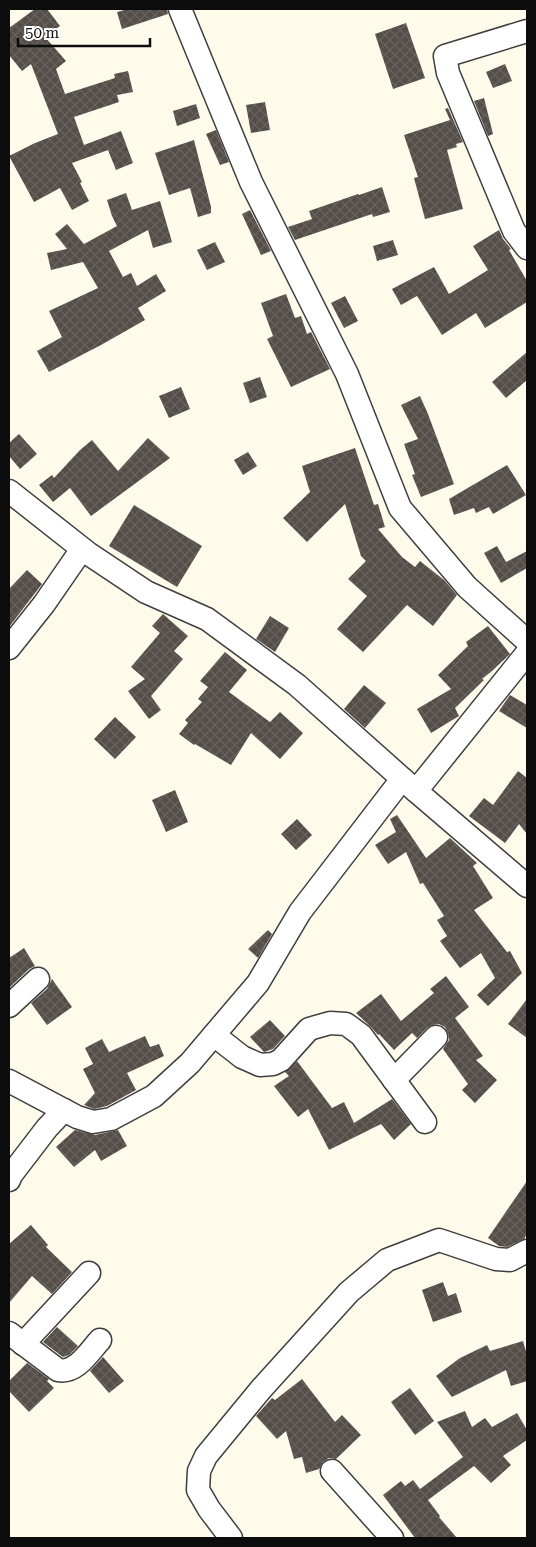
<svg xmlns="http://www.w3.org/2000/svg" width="536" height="1547" viewBox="0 0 536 1547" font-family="'Roboto Serif',serif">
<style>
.building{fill:url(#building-cross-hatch)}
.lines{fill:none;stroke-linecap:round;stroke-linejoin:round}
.minor-casing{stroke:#3f3f3f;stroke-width:25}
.minor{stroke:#fff;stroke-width:22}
</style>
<defs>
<pattern id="building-cross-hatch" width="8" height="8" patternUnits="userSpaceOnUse" patternTransform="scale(1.25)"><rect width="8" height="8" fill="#544d48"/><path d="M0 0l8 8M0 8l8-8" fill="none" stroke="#68625e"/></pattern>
</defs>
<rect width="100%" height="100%" fill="#fffbeb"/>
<g class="building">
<polygon points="35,9 47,9 60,26 45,37 66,61 56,69 65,94 115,78 114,74 128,71 133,92 117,95 119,102 74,117 84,145 121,131 133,163 116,170 108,150 72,163 82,182 80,183 89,201 72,210 60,188 34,202 9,156 35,143 58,134 31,64 22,71 9,55 9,28"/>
<polygon points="128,9 167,9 168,14 122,29 117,12"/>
<polygon points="406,23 425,78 393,89 375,34"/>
<polygon points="505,64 512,81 493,88 486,72"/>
<polygon points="484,98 493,134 488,136 474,101"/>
<polygon points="265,102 270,130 251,133 246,105"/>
<polygon points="196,104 200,118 177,126 173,111"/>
<polygon points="448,108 463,142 456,144 457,147 447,150 463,209 425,219 414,178 418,177 404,135 450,120 445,109"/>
<polygon points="216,130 229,162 220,165 206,134"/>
<polygon points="194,140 211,207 211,213 198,217 190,188 169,195 155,153"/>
<polygon points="382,187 390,212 373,217 372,214 295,240 288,227 312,219 309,211 358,194 359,195"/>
<polygon points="126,193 132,210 160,201 172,242 153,248 148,230 109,251 123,277 131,273 137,286 156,274 166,291 138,308 145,320 101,345 49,372 37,351 62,337 49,311 98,288 83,262 51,270 47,253 67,249 55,234 67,224 84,244 117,226 112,216 107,200"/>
<polygon points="250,210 271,251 261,255 242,214"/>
<polygon points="499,230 503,239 511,249 509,250 527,281 527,302 485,328 476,313 442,335 417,296 401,305 392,289 434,267 449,294 488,270 473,246"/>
<polygon points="393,240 398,255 377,261 373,246"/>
<polygon points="215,242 225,262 207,270 197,250"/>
<polygon points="286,294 295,318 301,316 307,334 311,332 330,369 291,387 267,339 273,336 261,303"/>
<polygon points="345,296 358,321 344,328 331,303"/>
<polygon points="527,352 527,380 506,398 492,382"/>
<polygon points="260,377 267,397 250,403 243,383"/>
<polygon points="181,387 190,409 169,418 159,396"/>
<polygon points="420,396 428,414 454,484 421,497 412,475 415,474 404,444 418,439 401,405"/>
<polygon points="19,434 37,454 20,469 9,456 9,443"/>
<polygon points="148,438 170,458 91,516 70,488 53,502 39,485 52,475 54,478 80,450 92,440 118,471"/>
<polygon points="355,448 374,505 378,504 385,527 378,529 402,557 415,567 420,561 444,580 457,595 433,626 407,605 363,652 337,629 367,596 348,579 366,561 361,556 345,504 307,542 283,518 310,492 302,466"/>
<polygon points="248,452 257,466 243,475 234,460"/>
<polygon points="507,465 526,495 493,514 489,507 476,513 474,508 454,515 449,499"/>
<polygon points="134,505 202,546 177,587 109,546"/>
<polygon points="497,546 506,562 527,551 527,568 501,583 484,553"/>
<polygon points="27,570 42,584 9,627 9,589"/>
<polygon points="163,614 188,636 174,651 183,659 151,696 161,710 149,719 128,691 145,679 131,667 160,633 152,626"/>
<polygon points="270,616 289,628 275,652 256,639"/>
<polygon points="488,626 510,654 492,671 482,679 484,680 455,708 459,716 431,733 417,709 451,689 438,675 468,646 466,642"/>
<polygon points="225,652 247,670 229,692 270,722 280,712 303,733 280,759 251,733 231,765 195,744 194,745 179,734 188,723 185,720 202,702 198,699 208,687 200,681"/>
<polygon points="364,685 386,703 365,728 344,709"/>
<polygon points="510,695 527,705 527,728 499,711"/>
<polygon points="115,717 136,737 115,759 94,739"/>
<polygon points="518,771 527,778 527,834 519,824 505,843 469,816 484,798 493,805"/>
<polygon points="175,790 188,822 166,832 152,800"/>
<polygon points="397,815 426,858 450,838 477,863 473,866 493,898 474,910 507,952 510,951 522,973 488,1006 477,995 495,978 481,953 460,968 440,941 447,936 437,920 444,916 423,883 420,884 406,852 388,864 375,845 396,832 390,819"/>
<polygon points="297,819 312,835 296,850 281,834"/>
<polygon points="268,930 272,934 258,958 248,949"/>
<polygon points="24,948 35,966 29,969 9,988 9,958"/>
<polygon points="446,976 469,1007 455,1018 483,1056 476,1060 497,1080 475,1103 462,1090 468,1084 443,1049 449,1040 448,1033 445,1027 439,1024 432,1025 427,1028 417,1038 412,1033 394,1050 379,1034 378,1035 371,1027 356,1013 381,994 401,1021 434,993 430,989"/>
<polygon points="52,979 72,1007 47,1025 31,1003 47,989"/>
<polygon points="527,999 527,1038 508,1024"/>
<polygon points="270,1020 285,1036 273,1049 264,1052 250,1037"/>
<polygon points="145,1036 150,1047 159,1044 164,1056 127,1073 136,1090 107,1106 94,1109 84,1105 95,1093 83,1069 93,1064 85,1048 102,1039 109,1052"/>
<polygon points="297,1061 332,1108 344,1102 354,1123 392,1099 411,1124 394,1140 381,1124 329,1150 308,1109 298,1117 274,1086 289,1076 285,1072"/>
<polygon points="75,1130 95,1135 118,1130 127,1146 101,1161 95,1150 74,1167 56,1147"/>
<polygon points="527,1181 527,1234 524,1239 507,1247 499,1246 488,1238"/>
<polygon points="31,1225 48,1245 46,1247 72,1272 52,1294 32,1276 9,1303 9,1244"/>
<polygon points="443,1282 448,1296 456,1293 462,1312 433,1322 422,1290"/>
<polygon points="57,1327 78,1346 69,1355 63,1357 43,1342"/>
<polygon points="523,1341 527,1355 527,1381 511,1386 506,1370 452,1397 436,1376 460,1358 487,1345 490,1351"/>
<polygon points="103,1357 124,1381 109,1393 90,1371"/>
<polygon points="27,1363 49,1379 47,1381 54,1388 29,1412 9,1391 9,1381"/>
<polygon points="302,1379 335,1422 342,1415 361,1435 336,1459 329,1458 323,1462 319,1469 306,1473 302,1457 294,1459 286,1431 277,1439 256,1416 272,1398 275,1400"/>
<polygon points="410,1388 434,1421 415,1435 391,1402"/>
<polygon points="465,1411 472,1427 485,1418 492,1427 517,1413 527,1430 527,1440 503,1456 511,1465 491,1483 474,1466 428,1500 440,1516 439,1517 457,1538 415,1538 383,1495 401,1481 405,1486 413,1480 420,1489 463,1457 437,1422"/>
</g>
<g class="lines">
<defs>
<g id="minor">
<polyline points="180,9 251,182 347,374 400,508 467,587 527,641"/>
<polyline points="527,31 445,56 448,73 514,231 527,248"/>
<polyline points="9,491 89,554 146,592 207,619 297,685 416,791"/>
<polyline points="9,648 44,604 82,549"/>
<polyline points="527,653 416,791 527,886"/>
<polyline points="9,1006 38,979"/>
<polyline points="214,1035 242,1057 260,1065 273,1064 281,1060 309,1029 330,1023 346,1024 361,1035 425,1122"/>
<polyline points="394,1080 436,1037"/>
<polyline points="9,1081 77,1117 93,1122 111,1119 154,1096 190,1063 258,983 300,912 402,779"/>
<polyline points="9,1180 11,1175 47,1128 64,1110"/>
<path d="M9 1333 58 1370C76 1374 89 1352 100 1340"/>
<polyline points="23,1344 89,1273"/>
<polyline points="332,1471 392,1538"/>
<polyline points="231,1538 209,1509 198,1490 199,1471 206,1456 262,1388 349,1292 387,1260 439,1240 496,1259 510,1260 527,1251"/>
</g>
</defs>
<use href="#minor" class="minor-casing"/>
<use href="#minor" class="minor"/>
</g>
<rect width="536" height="1547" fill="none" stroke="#0c0c0c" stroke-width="20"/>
<path d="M18 38v8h132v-8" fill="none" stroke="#0c0c0c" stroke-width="2.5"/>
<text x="25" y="38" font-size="15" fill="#0c0c0c" stroke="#ffffff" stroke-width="4" paint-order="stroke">50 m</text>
</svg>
